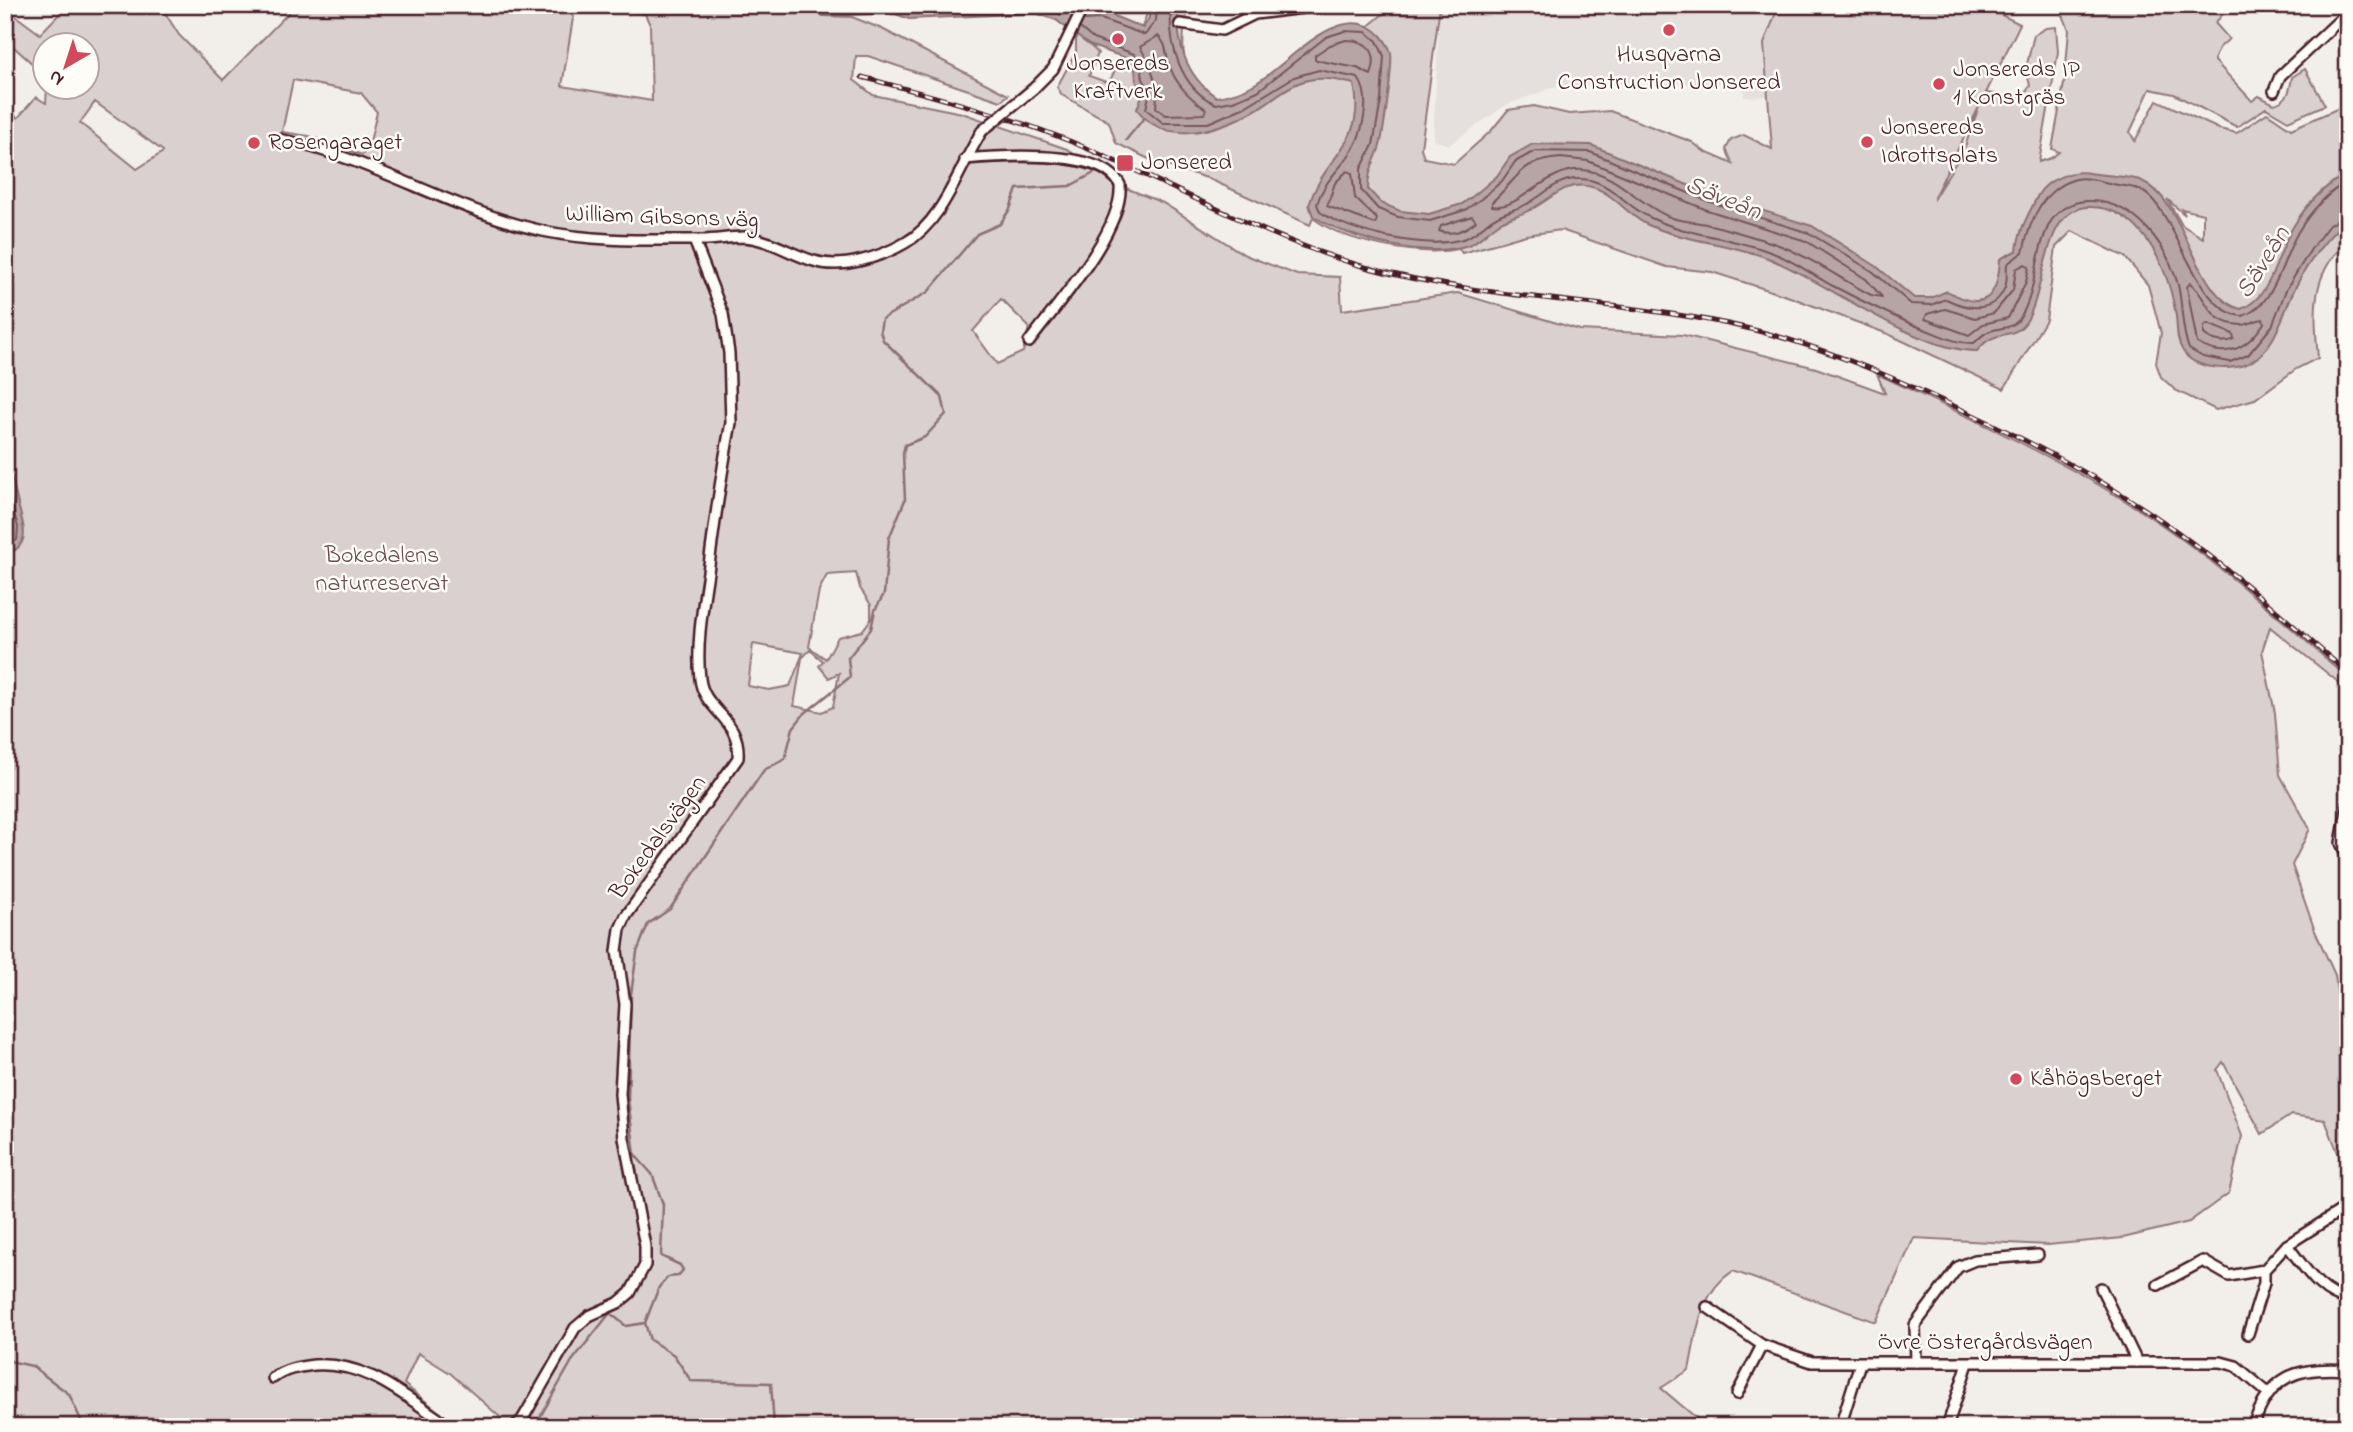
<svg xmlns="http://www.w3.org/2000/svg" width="2353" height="1432" viewBox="0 0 2353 1432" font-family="'Indie Flower',sans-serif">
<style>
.built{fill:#e5dfdd}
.green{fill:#d9d0cf;stroke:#92787d;stroke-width:2;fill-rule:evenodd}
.water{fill:#b7a5a6;stroke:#8b6f75;stroke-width:2}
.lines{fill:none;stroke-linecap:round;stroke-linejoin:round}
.shore{stroke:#76555c;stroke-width:2}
.stream{stroke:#8b6f75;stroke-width:2.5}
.street-casing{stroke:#4a1f2b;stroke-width:14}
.street{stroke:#fdfcf7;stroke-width:9}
.rail-casing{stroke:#4a1f2b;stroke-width:5}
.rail{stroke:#fdfcf7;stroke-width:2.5;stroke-dasharray:8;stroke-linecap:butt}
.street-bridge-casing{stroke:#4a1f2b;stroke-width:14;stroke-linecap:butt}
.street-bridge{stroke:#fdfcf7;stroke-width:9}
.poi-dot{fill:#d1495b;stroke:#fdfcf7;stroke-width:2.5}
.labels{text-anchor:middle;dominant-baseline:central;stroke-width:5;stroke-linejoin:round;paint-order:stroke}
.poi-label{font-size:24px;fill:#4a1f2b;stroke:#fdfcf7;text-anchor:start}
.street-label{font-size:24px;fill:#4a1f2b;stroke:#fdfcf7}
.park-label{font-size:24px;fill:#6e4b54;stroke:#fdfcf7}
.water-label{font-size:26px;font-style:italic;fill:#704e56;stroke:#fdfcf7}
</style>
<rect width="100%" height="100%" fill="#f2efeb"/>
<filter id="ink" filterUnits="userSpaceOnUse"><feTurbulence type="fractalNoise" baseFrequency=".0143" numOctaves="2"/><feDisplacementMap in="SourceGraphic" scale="14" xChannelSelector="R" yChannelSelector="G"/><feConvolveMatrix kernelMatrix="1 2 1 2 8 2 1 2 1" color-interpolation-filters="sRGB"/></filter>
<g filter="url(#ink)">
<polygon class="built" points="1440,5 1779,5 1764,44 1769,96 1744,97 1744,82 1557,86 1506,105 1449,145 1433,140"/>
<g class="green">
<path d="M68 5H160L179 35 223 80 296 5H793L824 16 852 17 882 29 1008 95 1001 101 868 56H856L854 80 873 95 962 113 1067 149 1111 182 1163 203 1245 255 1297 275 1340 277 1342 310 1458 293 1580 330 1683 335 1816 368 1885 393 1877 374C1959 412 2041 450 2119 497 2202 547 2275 614 2348 678V690L2270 627 2262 651 2275 713 2280 775 2310 829 2292 865 2315 931 2335 975 2344 1041 2348 1047V1178L2325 1120 2291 1115 2262 1134 2223 1062 2217 1070 2242 1136 2229 1193 2189 1222 2123 1238 2047 1245 1914 1238 1876 1322 1733 1271C1699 1293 1697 1332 1689 1370L1661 1388 1707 1427H503L500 1417 450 1373 418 1353 404 1384 458 1427H5V109L18 118 36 97 46 103 47 88H88V46H46L45 75 5 39V8L40 34ZM620 9 645 14 650 25 652 101 562 86 574 12ZM293 80 361 93 377 112 369 146 362 155 309 136 282 132ZM95 102 163 151V152L137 169 80 123ZM1001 299 1029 327 1023 352 997 364 973 331ZM856 573 860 588 871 605V619L862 631 838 637 826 659 809 647 819 590 827 575ZM753 644 803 653 790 686 769 690 748 686ZM810 650 823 661 819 666 829 678 839 673 833 707 822 712 794 706 802 658Z"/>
<path d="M1150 5H1190C1181 30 1179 68 1197 91 1203 98 1218 102 1227 106L1366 28 1394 5H1440L1421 148 1424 158 1454 164 1491 131 1508 110 1534 106 1569 114 1610 111 1692 142 1705 152 1733 164 1726 149 1731 140 1744 135 1772 149 1764 44 1779 5H1981L2020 24 1986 93 2021 97 2030 86 2026 68 2034 35 2046 28 2056 27 2058 52 2039 162 2051 158 2059 152 2052 149 2065 78 2069 30 2059 5H2231L2215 23 2229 39 2219 48 2214 60 2252 101 2259 96 2274 104C2289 100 2290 90 2292 77L2305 69 2325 105 2288 121 2266 108 2237 127 2174 94 2150 89 2130 132 2135 141 2157 100 2219 129 2237 133 2267 113 2291 129 2348 104V241C2310 273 2314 312 2318 358L2296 369 2255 399 2216 410 2175 390 2161 377 2156 363 2161 333 2148 285 2125 257 2072 231 2056 247 2046 320 2004 389 1888 334 1790 297 1712 272 1667 267 1561 230 1526 235 1462 253 1459 249C1420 257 1345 243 1313 218L1310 225 1207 178 1155 162 1116 143 1109 122 1062 95 1057 87 1076 52V32L1098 53 1089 76 1109 83 1122 54 1137 41ZM1979 107 1964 149 1934 198V197ZM2167 199 2185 215 2182 209 2203 214V238L2182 225Z"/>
</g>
<g class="water">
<path d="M793 5H1067L1080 13 1102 11 1143 28 1149 18 1150 5H1178C1176 41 1185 77 1217 97 1229 95 1241 92 1253 85 1284 69 1337 0 1376 31 1382 36 1389 45 1391 53 1393 64 1383 139 1379 149 1373 165 1368 172 1368 189L1381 203 1400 211 1429 214 1462 204 1477 193 1497 176 1510 157 1533 144 1591 145 1712 195 1812 226 1876 266 1914 298H1931L1947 291C1984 312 1998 299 2000 259L2017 250C2019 229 2029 214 2038 195 2047 179 2072 170 2089 173 2100 175 2134 177 2142 181 2187 201 2194 298 2241 309 2273 297 2276 254 2293 227 2306 205 2325 185 2348 173V219C2325 238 2307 264 2294 290 2282 315 2277 346 2251 362 2234 372 2194 370 2183 351 2175 339 2178 323 2175 310 2167 266 2140 204 2086 207 2042 211 2046 291 2026 322 2016 337 2001 332 1989 340 1984 342 1981 347 1977 351 1915 351 1829 283 1770 259 1731 243 1687 242 1648 225 1628 216 1614 193 1592 187 1565 180 1552 199 1530 210 1521 215 1510 217 1501 222 1490 228 1482 239 1471 244 1429 260 1350 240 1313 216L1309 205C1324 155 1367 145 1354 84 1334 79 1316 75 1296 84 1280 91 1266 105 1250 113 1215 131 1164 147 1137 109L1143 93 1136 81 1135 67 1129 59 1089 45 1056 20 1036 13 909 19 893 13 824 16Z"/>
<path d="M5 467 11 474C14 485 16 497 19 508 25 531 30 545 5 556Z"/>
</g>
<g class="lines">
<g class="shore">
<path d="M814 5C846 17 879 1 910 12L1035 6 1062 15 1065 13V5"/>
<path d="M1171 5C1168 42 1179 88 1216 104L1233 101 1258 91 1326 37 1345 31 1366 32 1377 41 1384 56 1381 100 1373 145 1361 169V190L1378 209 1398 217 1430 221 1465 210 1481 199 1502 181 1515 162 1535 151 1590 152 1710 202 1809 233 1872 271 1911 304 1931 305 1946 299C1967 309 1994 315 2005 287 2008 280 2006 271 2007 264L2023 252C2029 223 2043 187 2076 179 2086 176 2102 182 2113 184 2129 187 2139 186 2151 198 2181 228 2198 313 2243 316 2277 303 2281 261 2298 232 2310 212 2328 192 2348 181"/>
<polyline points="1084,20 1101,19 1145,35 1156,20 1157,5"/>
<path d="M1080 28 1093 39 1134 54 1141 64 1143 79 1150 91 1146 109 1163 123H1208L1245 107 1294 77 1319 70 1358 78C1373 99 1362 139 1347 158 1335 174 1323 184 1317 204L1320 212C1352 233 1426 250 1463 239 1477 235 1485 222 1498 216 1507 211 1518 209 1527 204 1546 194 1556 179 1578 179 1610 178 1625 207 1651 218 1689 236 1733 237 1773 253 1795 261 1812 275 1833 286 1862 301 1893 317 1924 329 1940 335 1956 344 1974 343 1978 340 1982 335 1986 333 1997 326 2012 331 2020 318 2038 289 2034 251 2051 221 2061 207 2075 200 2092 201 2136 203 2167 245 2178 285 2183 306 2181 329 2189 349L2203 357 2230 362 2248 355 2272 326 2286 290 2313 246 2329 225 2348 214"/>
<path d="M1158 36C1168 44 1165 55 1170 67 1176 84 1191 99 1206 109L1204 114 1166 115 1156 108C1159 86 1152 66 1140 47Z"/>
<path d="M1346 40C1369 40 1379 53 1371 75L1357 68 1315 60V55L1330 45Z"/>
<path d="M1561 158 1588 161 1707 210 1806 241 1866 279 1882 297 1871 295C1838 278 1808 255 1773 243 1751 236 1728 229 1706 224 1694 221 1681 222 1670 217 1638 205 1618 173 1583 170 1546 167 1520 211 1492 206V202C1521 176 1518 161 1561 158Z"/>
<polygon points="1347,171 1352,173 1355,198 1377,219 1375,224 1327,206 1335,183"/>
<path d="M1472 216 1476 221C1466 230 1452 236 1439 231L1441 226Z"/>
<polygon points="2025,264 2029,267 2026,282 2008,318 1983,324 1969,335 1925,319 1927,314 1945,309 1975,318 1994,313 2013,290 2016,269"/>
<path d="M2190 283C2208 297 2207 324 2241 325 2248 325 2255 320 2263 319L2264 323C2247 349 2225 360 2197 343L2187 287Z"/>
<path d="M2208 324 2233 334 2234 339C2226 344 2211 341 2204 334V326Z"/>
<polyline points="5,481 18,527 17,540 5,548"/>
</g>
<g class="stream">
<polyline points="1126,140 1144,118"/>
<polyline points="5,1360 32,1366 69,1394 84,1427"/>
<polyline points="536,1424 572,1361 610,1313 626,1326 645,1323"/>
<polyline points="774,1427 771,1383 691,1381 674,1355 650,1340 645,1323 659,1287 668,1277 678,1276 683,1270 680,1265 661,1256 663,1204 652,1174 635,1155 628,1099 631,994 637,952 648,924 670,909 764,770 785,759 793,728 804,714 850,677 848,658 871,629 875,610 884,594 889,538 905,500 903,453 905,445 925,437 946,414 942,397 883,340 880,331 882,319 928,292 977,234 1000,224 1010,209 1017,189 1070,186 1096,172"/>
</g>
<defs>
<g id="street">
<polyline points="1180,24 1222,30 1255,14 1327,5"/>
<polyline points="1033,89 1053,69 1084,5"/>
<polyline points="2274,91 2280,76 2348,12"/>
<path d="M278 139C371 157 452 211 543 231 595 242 649 240 702 240 716 240 730 237 744 237 770 239 790 254 814 261 841 270 881 257 905 243 944 221 959 167 982 131"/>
<path d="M965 159C1000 156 1103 148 1120 185 1124 230 1055 307 1029 342"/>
<polyline points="2348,805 2341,843 2348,859"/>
<path d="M2287 1245C2303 1265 2321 1296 2348 1299"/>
<polyline points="2158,1285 2203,1261 2229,1276 2264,1270 2287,1245 2348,1206"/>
<polyline points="2101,1288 2137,1362"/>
<polyline points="1707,1307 1762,1345 1812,1362 2221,1362 2236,1366 2268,1393"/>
<polyline points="2248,1334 2264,1283 2264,1270"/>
<polyline points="1916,1362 1915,1325 1958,1267 1975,1260 2038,1255"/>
<path d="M273 1378C285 1369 298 1367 314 1365 369 1361 407 1399 451 1427"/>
<polyline points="1737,1394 1762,1345"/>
<path d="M514 1427 522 1420 575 1328 589 1316 618 1303 630 1293 645 1265V1246L624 1138 620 1094 625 1004 617 951 620 929 626 916 738 758C741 717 704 712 700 679 696 644 703 606 708 572 715 522 721 472 731 423L729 353 723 314 694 240"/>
<polyline points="1840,1427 1860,1363"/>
<polyline points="1947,1427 1968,1363"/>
<path d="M2253 1427C2269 1375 2297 1366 2348 1370"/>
</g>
</defs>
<use href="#street" class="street-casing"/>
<use href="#street" class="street"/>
<defs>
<path id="rail" d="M862 77C933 96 1004 114 1072 142 1171 184 1262 237 1365 267 1484 300 1608 299 1728 324 1815 342 1893 377 1973 415 2049 451 2124 491 2191 542 2246 582 2296 629 2348 673"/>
</defs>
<use href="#rail" class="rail-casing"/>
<use href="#rail" class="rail"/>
<defs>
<polyline id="street-bridge" points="982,131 1033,89"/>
</defs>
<use href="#street-bridge" class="street-bridge-casing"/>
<use href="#street-bridge" class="street-bridge"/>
</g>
</g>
<g class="poi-dot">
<circle cx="1669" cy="30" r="7"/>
<circle cx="1118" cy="39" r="7"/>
<circle cx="1939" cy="84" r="7"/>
<circle cx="1867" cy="142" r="7"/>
<circle cx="254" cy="143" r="7"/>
<rect x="1116" y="154" width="18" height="18" rx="3.5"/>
<circle cx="2016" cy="1079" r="7"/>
</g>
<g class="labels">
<g class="poi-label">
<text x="1669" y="55" text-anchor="middle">Husqvarna<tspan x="1669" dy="28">Construction Jonsered</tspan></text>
<text x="1118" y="64" text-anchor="middle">Jonsereds<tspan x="1118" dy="28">Kraftverk</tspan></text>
<text x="1953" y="70">Jonsereds IP<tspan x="1953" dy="28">1 Konstgräs</tspan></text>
<text x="1881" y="128">Jonsereds<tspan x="1881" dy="28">Idrottsplats</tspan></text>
<text x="268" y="143">Rosengaraget</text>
<text x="1141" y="163">Jonsered</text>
<text x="2030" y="1079">Kåhögsberget</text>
</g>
<g class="street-label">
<text transform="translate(662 218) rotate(2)">William Gibsons väg</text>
<text transform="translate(659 838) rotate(-54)">Bokedalsvägen</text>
<text x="1985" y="1343">Övre Östergårdsvägen</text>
</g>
<g class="park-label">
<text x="382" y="556">Bokedalens<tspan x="382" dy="28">naturreservat</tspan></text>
</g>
<g class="water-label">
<text transform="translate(1723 199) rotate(22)">Säveån</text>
<text transform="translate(2264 263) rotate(-58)">Säveån</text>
</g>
</g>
<rect width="2353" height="1432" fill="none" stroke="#fdfcf7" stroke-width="28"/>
<rect x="14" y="14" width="2325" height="1404" fill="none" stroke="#4a1f2b" stroke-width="2.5" filter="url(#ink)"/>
<g transform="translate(66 66) rotate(219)"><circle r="33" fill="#fdfcf7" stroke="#b5a4a5" stroke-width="2"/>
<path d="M0-5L12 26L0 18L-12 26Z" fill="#d1495b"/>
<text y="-10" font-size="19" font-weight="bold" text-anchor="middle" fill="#4a1f2b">N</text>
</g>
</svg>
